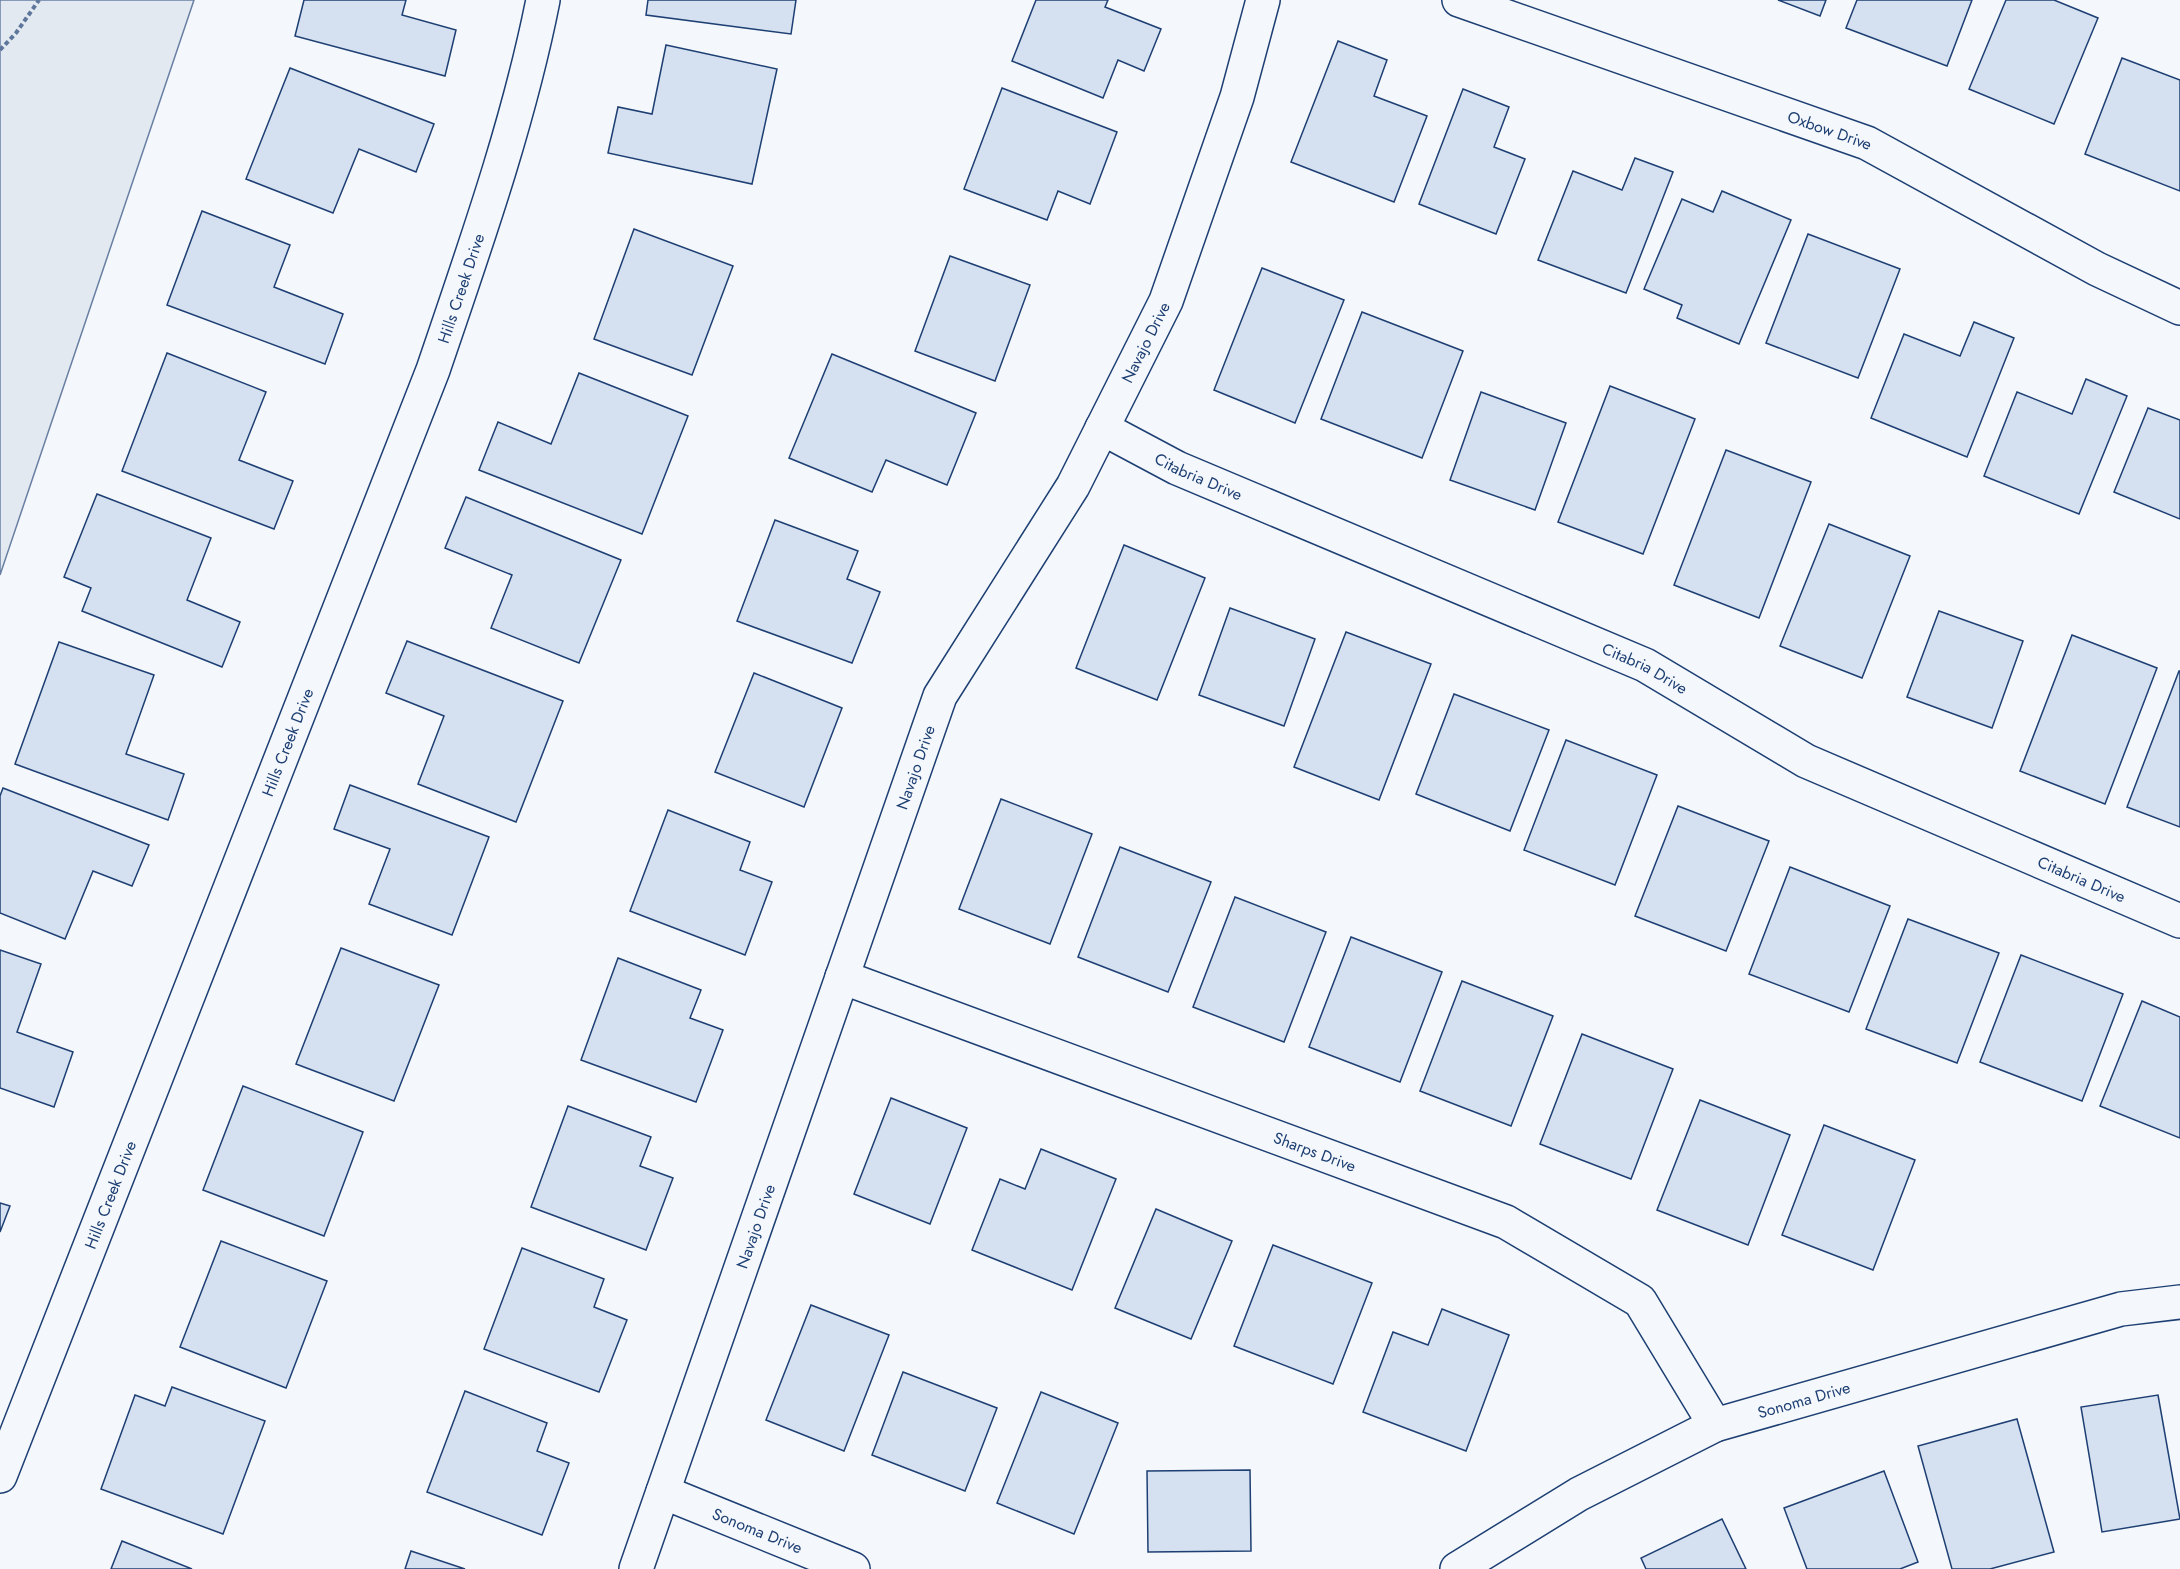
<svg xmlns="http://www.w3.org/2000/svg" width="2180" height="1569" viewBox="0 0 2180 1569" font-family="Jost,sans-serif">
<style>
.green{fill:#e3e9f0;stroke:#687fa3;stroke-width:1.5}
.building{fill:#d5e0f0;stroke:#1d3f73;stroke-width:1.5}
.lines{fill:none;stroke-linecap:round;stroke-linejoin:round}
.minor-casing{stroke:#1d3f73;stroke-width:36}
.path{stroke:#5e769c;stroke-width:4;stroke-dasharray:4.5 3;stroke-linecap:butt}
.minor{stroke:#f4f7fb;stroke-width:33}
.labels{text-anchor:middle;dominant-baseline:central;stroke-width:4.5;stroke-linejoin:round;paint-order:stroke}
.street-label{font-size:16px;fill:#1d3f73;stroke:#f4f7fb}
</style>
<rect width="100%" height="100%" fill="#f4f7fb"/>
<polygon class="green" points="0,0 194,0 0,575"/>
<g class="building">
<polygon points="304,0 406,0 402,15 456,30 445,76 295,36"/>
<polygon points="648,0 796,0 791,34 646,15"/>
<polygon points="1036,0 1108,0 1105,7 1161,29 1144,71 1118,60 1103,98 1012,61"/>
<polygon points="1778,0 1826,0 1820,16"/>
<polygon points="1857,0 1972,0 1947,66 1846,28"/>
<polygon points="2006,0 2054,0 2098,18 2054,124 1969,89"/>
<polygon points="1338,41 1387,60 1374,96 1427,116 1394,202 1291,162"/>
<polygon points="666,45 777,69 752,184 608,153 618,107 652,114"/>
<polygon points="2122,58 2180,80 2180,191 2085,154"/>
<polygon points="290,68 434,124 416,172 359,149 333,213 246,179"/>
<polygon points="1002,88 1117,132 1090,204 1058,191 1047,220 964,189"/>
<polygon points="1463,89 1509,107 1494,147 1525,159 1496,234 1419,204"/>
<polygon points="1635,158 1673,172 1626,293 1538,260 1573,171 1622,190"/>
<polygon points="1722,191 1791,220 1739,344 1677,318 1682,305 1644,289 1682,199 1713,212"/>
<polygon points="202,211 290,245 274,287 343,314 325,364 167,305"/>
<polygon points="634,229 733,266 692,375 594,339"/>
<polygon points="1808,234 1900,269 1858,378 1766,343"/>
<polygon points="950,256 1030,285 995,381 915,351"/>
<polygon points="1262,268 1344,300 1295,423 1214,390"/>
<polygon points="1362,312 1463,351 1422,458 1321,419"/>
<polygon points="1974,322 2014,338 1967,457 1871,418 1904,334 1960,356"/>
<polygon points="167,353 266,392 239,460 293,481 274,529 122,471"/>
<polygon points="832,354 976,413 947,485 886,460 872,492 789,458"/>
<polygon points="579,373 688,416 642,534 479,470 498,422 551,444"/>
<polygon points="2086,379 2127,396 2079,514 1984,476 2017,392 2072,414"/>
<polygon points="1610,386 1695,419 1643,554 1558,522"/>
<polygon points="1481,392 1566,423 1535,510 1450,480"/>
<polygon points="2148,408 2180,420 2180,519 2114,492"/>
<polygon points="1726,450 1811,482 1759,618 1674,585"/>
<polygon points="97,494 211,538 187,600 240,622 222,667 82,611 91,588 64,577"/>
<polygon points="466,497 621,560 579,663 491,628 512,575 445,548"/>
<polygon points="775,520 858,551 847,579 880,592 852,663 737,621"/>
<polygon points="1829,524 1910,556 1862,678 1780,646"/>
<polygon points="1124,545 1205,578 1157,700 1076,668"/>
<polygon points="1230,608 1315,639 1284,726 1199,695"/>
<polygon points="1939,611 2023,641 1992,728 1907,697"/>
<polygon points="1346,632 1431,664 1379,800 1294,767"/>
<polygon points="2072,635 2157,668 2105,804 2020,771"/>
<polygon points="407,641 563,701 516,822 418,784 444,716 386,693"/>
<polygon points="59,642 154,675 126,754 184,774 168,820 15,764"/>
<polygon points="2179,671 2180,671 2180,827 2127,807"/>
<polygon points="754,673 842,708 804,807 715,772"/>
<polygon points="1454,694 1549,730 1510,831 1416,794"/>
<polygon points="1566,740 1657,775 1615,885 1524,850"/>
<polygon points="350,785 489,837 452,935 369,904 390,849 334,829"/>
<polygon points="3,788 149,845 132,886 93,871 65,939 0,913 0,796"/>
<polygon points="1001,799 1092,834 1050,944 959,909"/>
<polygon points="1678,806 1769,841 1726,951 1635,916"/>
<polygon points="668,810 750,842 740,870 772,882 745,955 630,911"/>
<polygon points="1120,847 1211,882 1168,992 1078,957"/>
<polygon points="1790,867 1890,906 1849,1012 1749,974"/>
<polygon points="1235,897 1326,932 1284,1042 1193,1007"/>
<polygon points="1908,919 1999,953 1957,1063 1866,1029"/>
<polygon points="1351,937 1442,972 1400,1082 1309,1047"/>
<polygon points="341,948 439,985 394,1101 296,1064"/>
<polygon points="0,950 41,964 17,1032 73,1052 54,1107 0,1088"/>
<polygon points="2021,955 2123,994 2082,1101 1980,1062"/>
<polygon points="618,958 701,990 690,1018 723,1030 696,1102 581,1060"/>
<polygon points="1462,981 1553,1016 1511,1126 1420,1091"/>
<polygon points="2142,1001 2180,1017 2180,1138 2100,1106"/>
<polygon points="1582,1034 1673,1069 1631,1179 1540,1144"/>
<polygon points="243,1086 363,1132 324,1236 203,1190"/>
<polygon points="891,1098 967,1128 930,1224 854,1194"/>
<polygon points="1700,1100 1790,1135 1748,1245 1657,1210"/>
<polygon points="568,1106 651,1137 640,1166 673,1178 646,1250 531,1207"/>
<polygon points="1824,1125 1915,1160 1873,1270 1782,1235"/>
<polygon points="1041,1149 1116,1179 1072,1290 972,1250 1000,1179 1025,1189"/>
<polygon points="0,1203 10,1206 0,1232"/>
<polygon points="1156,1209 1232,1241 1191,1339 1115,1308"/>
<polygon points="221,1241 327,1281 286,1388 180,1347"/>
<polygon points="1273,1245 1372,1283 1333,1384 1234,1346"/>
<polygon points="522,1248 604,1279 594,1307 627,1320 599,1392 484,1349"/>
<polygon points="811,1305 889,1335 844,1451 766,1420"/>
<polygon points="1442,1309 1509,1335 1466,1451 1363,1412 1393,1332 1428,1345"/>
<polygon points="903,1372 997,1408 965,1491 872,1455"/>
<polygon points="172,1387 265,1421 223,1534 101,1489 135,1395 165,1406"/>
<polygon points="465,1391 547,1423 537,1451 569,1463 542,1535 427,1492"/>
<polygon points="1041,1392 1118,1423 1074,1534 997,1503"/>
<polygon points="2158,1395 2180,1519 2102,1532 2081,1407"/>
<polygon points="2017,1419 2054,1552 1990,1569 1952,1569 1918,1446"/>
<polygon points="1250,1470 1251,1551 1148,1552 1147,1471"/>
<polygon points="1884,1471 1918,1562 1900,1569 1807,1569 1784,1508"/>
<polygon points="1722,1519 1746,1569 1646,1569 1641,1558"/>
<polygon points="122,1541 192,1569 111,1569"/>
<polygon points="411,1551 465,1569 405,1569"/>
</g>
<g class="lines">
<defs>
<g id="minor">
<path id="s1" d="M1459 0 1867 143 2097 269 2180 308"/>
<path id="s2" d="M1102 428 1177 468 1645 665 1806 761 2180 921"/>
<path id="s3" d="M842 977 1506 1222 1640 1301 1715 1425"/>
<path id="s4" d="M0 1476 433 370C474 249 518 126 543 0"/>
<path id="s5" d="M663 1492 853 1569"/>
<path id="s6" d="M636 1569 940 696 1073 486 1166 301 1237 97 1263 0"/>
<path id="s7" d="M1457 1569 1579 1494 1715 1425 2121 1309 2180 1302"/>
</g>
</defs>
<use href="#minor" class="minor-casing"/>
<polyline class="path" points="0,50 16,33 39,0"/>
<use href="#minor" class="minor"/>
</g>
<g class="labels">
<g class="street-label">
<text stroke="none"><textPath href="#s1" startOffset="393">Oxbow Drive</textPath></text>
<text stroke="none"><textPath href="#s4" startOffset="1274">Hills Creek Drive</textPath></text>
<text stroke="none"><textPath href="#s6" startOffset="1334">Navajo Drive</textPath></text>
<text stroke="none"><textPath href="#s2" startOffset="108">Citabria Drive</textPath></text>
<text stroke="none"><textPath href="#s2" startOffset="594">Citabria Drive</textPath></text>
<text stroke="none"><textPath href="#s4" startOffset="788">Hills Creek Drive</textPath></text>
<text stroke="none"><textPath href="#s6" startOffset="849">Navajo Drive</textPath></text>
<text stroke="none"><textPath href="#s2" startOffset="1080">Citabria Drive</textPath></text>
<text stroke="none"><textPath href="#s3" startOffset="504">Sharps Drive</textPath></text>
<text stroke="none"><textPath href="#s4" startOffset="302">Hills Creek Drive</textPath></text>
<text stroke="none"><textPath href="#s6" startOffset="363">Navajo Drive</textPath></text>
<text stroke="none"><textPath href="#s7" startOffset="388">Sonoma Drive</textPath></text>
<text stroke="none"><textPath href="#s5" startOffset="102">Sonoma Drive</textPath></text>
</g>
</g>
</svg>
